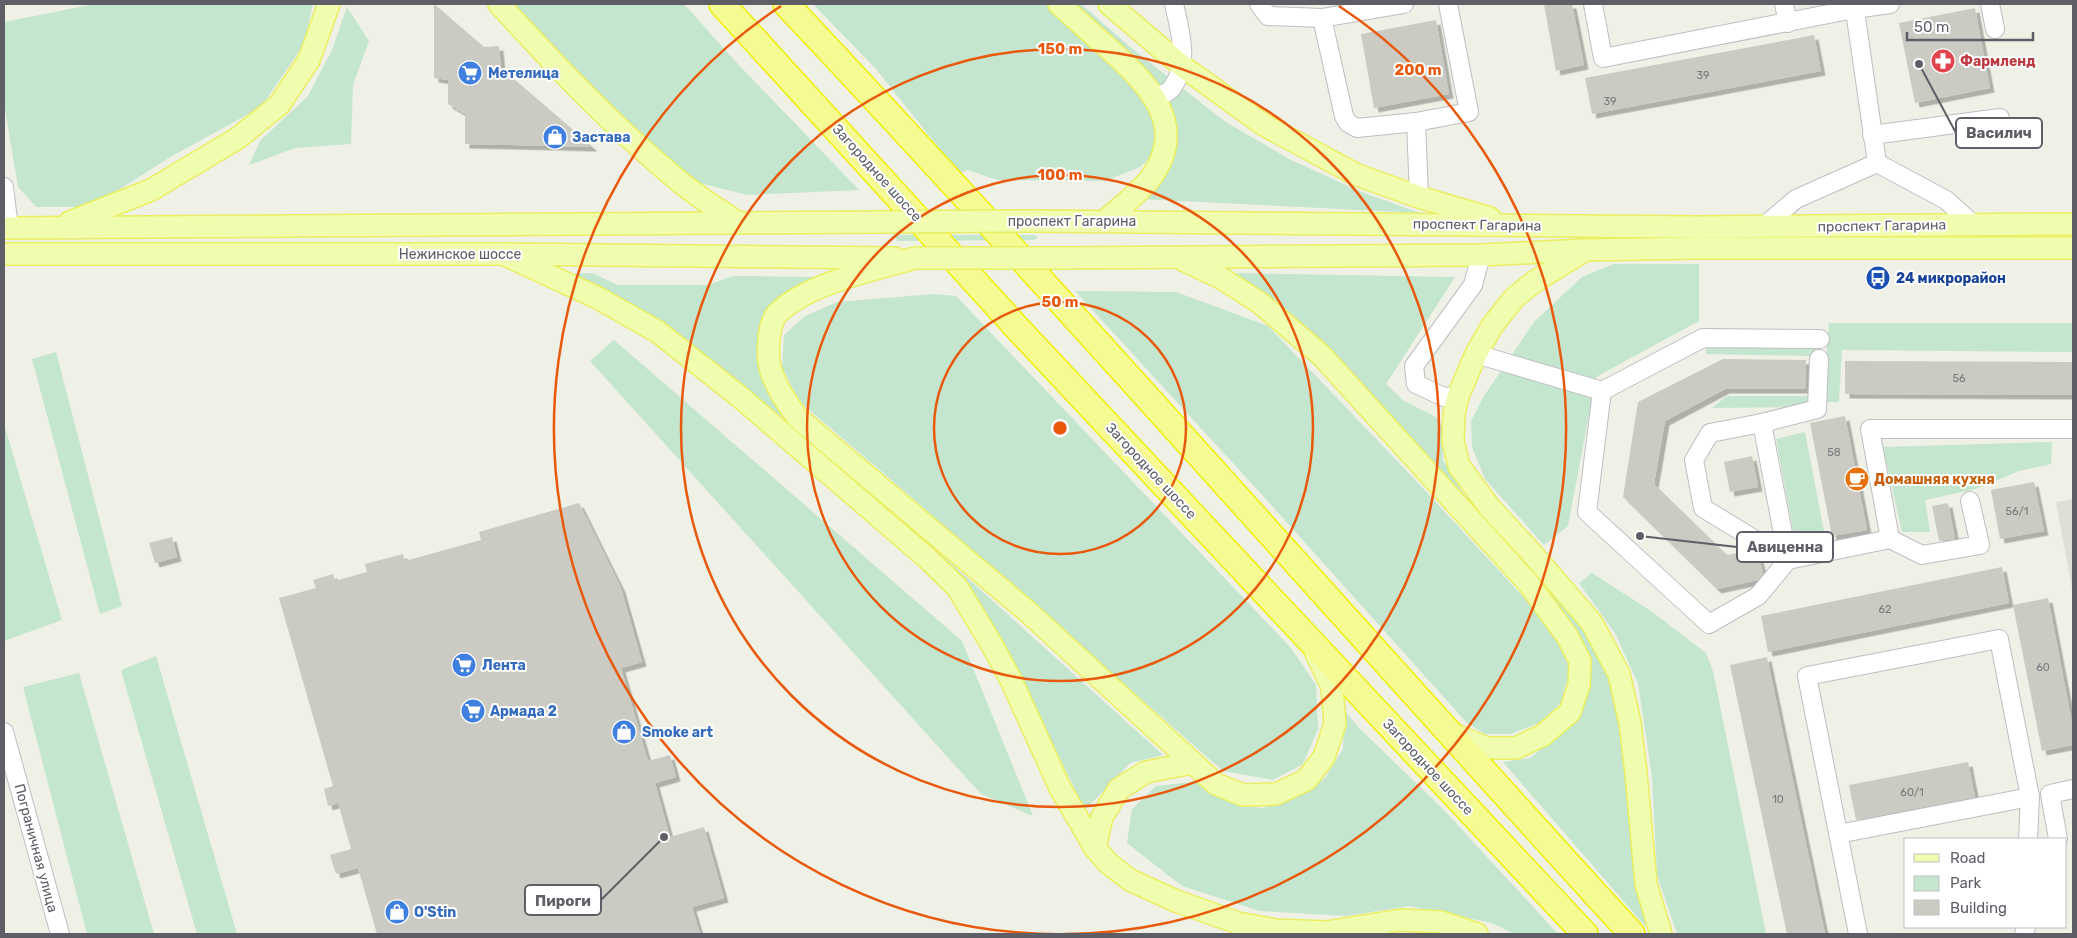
<svg xmlns="http://www.w3.org/2000/svg" width="2077" height="938" viewBox="0 0 2077 938" font-family="Rubik,sans-serif">
<style>
.education{fill:#dfe0d5}
.green{fill:#c4e6ce}
.building{fill:#cbcbc3;filter:url(#shadow)}
.lines{fill:none;stroke-linecap:round;stroke-linejoin:round}
.minor-casing{stroke:#bebec4;stroke-width:20}
.major-casing{stroke:#eaee61;stroke-width:24}
.highway-casing{stroke:#f0ef06;stroke-width:28}
.minor{stroke:#fff;stroke-width:18}
.major{stroke:#f1fdae;stroke-width:21}
.highway{stroke:#f5fa93;stroke-width:25}
.major-bridge-casing{stroke:#eaee61;stroke-width:24;stroke-linecap:butt}
.major-bridge{stroke:#f1fdae;stroke-width:21}
.ring{fill:none;stroke:#e8590c;stroke-width:2.5}
.labels{text-anchor:middle;dominant-baseline:central;stroke-width:4;stroke-linejoin:round;paint-order:stroke}
.number-label{font-size:11px;fill:#797a7d}
.health-label{font-size:14px;font-weight:bold;fill:#be3a42;stroke:#fff;text-anchor:start}
.shop-label{font-size:14px;font-weight:bold;fill:#366cbe;stroke:#fff;text-anchor:start}
.street-label{font-size:14px;fill:#5e5f66;stroke:#fff}
.transit-label{font-size:14px;font-weight:bold;fill:#164399;stroke:#fff;text-anchor:start}
.food-label{font-size:14px;font-weight:bold;fill:#c56008;stroke:#fff;text-anchor:start}
.centre{fill:#e8590c;stroke:#fff;stroke-width:2.5}
.ring-label{font-size:15px;text-anchor:middle;font-weight:bold;fill:#e8590c;stroke:#fff;stroke-width:4;stroke-linejoin:round;paint-order:stroke}
.leader{fill:none;stroke:#5e5f66;stroke-width:2}
.callout-dot{fill:#5e5f66;stroke:#fff;stroke-width:2}
.callout{fill:#fff;stroke:#5e5f66;stroke-width:2}
.callout-label{font-size:15px;text-anchor:middle;font-weight:bold;fill:#5e5f66}
</style>
<defs>
<filter id="shadow"><feDropShadow dx="4.5" dy="4.5" stdDeviation="0" flood-color="#0004"/></filter>
</defs>
<rect width="100%" height="100%" fill="#eff0e6"/>
<polygon class="education" points="2073,499 2073,594 2056,502"/>
<g class="green">
<polygon points="95,4 313,4 304,44 261,107 167,159 92,207 36,207 18,187 4,103 4,22"/>
<polygon points="509,4 684,4 735,61 859,190 747,195 696,182 623,120"/>
<polygon points="813,4 1045,4 1090,44 1138,90 1156,121 1156,152 1140,167 1105,181 997,180 968,170 959,173 876,69"/>
<polygon points="1071,4 1081,4 1129,46 1224,121 1289,159 1359,191 1420,213 1140,199 1161,184 1175,157 1176,130 1169,106"/>
<polygon points="347,7 369,41 353,85 351,144 295,148 249,165 260,141 308,96 332,50"/>
<polygon points="898,235 1033,235 1037,236 1037,239 1033,240 897,241 895,236"/>
<polygon points="1613,264 1699,264 1699,321 1596,377 1568,526 1544,545 1485,479 1472,447 1471,421 1484,396 1534,322 1582,277"/>
<polygon points="592,273 618,285 708,285 733,276 821,277 760,330 756,358 769,397 796,428 933,547 1163,755 1130,763 1085,810 1048,734 975,598 955,573 720,366 654,319 620,298 567,274"/>
<polygon points="1234,273 1455,277 1386,384 1404,401 1438,418 1442,429 1443,460 1462,492 1566,603 1597,644 1615,692 1628,762 1636,871 1646,927 1503,762 1530,758 1577,720 1589,689 1589,658 1366,390 1313,334 1275,302"/>
<polygon points="1075,291 1176,292 1268,326 1421,486 1550,626 1570,669 1561,703 1539,723 1510,734 1485,734 1467,723 1265,498"/>
<polygon points="934,294 956,296 1291,648 1316,685 1318,729 1303,764 1273,780 1223,771 909,495 800,402 782,367 784,335 805,316 837,302"/>
<polygon points="1829,323 2073,323 2073,352 1842,350 1839,402 1823,402"/>
<polygon points="614,340 962,641 1033,816 981,794 590,361"/>
<polygon points="1706,343 1816,344 1814,407 1712,408 1727,396 1808,396 1810,356 1706,354"/>
<polygon points="56,352 122,606 100,614 32,359"/>
<polygon points="4,424 62,620 4,641"/>
<polygon points="1805,432 1826,542 1808,546 1793,530 1776,439"/>
<polygon points="2052,442 2051,464 2019,471 1976,489 1925,500 1930,532 1902,532 1883,447"/>
<polygon points="1592,573 1651,611 1706,653 1713,671 1766,934 1677,934 1657,875 1652,777 1638,683 1615,633 1579,583"/>
<polygon points="156,656 237,934 197,934 121,670"/>
<polygon points="79,673 154,934 87,934 23,687"/>
<polygon points="1344,710 1359,728 1443,809 1558,934 1514,934 1492,923 1409,906 1346,916 1260,911 1182,886 1127,843 1132,809 1156,786 1200,781 1238,805 1263,808 1302,794 1325,778 1343,749"/>
</g>
<g class="building">
<polygon points="434,4 484,47 499,46 501,68 593,147 465,144 465,114 448,104 448,80 434,78"/>
<polygon points="1544,4 1572,4 1584,65 1556,71"/>
<polygon points="1975,8 1990,88 1915,103 1899,23"/>
<polygon points="1436,20 1449,94 1374,108 1361,34"/>
<polygon points="1814,35 1821,71 1592,114 1585,78"/>
<polygon points="1723,359 1806,360 1805,389 1725,389 1665,421 1654,484 1727,555 1751,550 1758,554 1763,573 1758,580 1717,589 1623,497 1638,402"/>
<polygon points="1845,361 2073,362 2073,395 1845,394"/>
<polygon points="1845,416 1867,530 1832,536 1810,423"/>
<polygon points="1752,456 1758,487 1730,492 1724,462"/>
<polygon points="2034,482 2044,531 2000,539 1991,490"/>
<polygon points="579,503 621,588 642,662 621,668 648,761 670,755 676,777 655,783 670,837 704,827 724,898 692,907 700,934 377,934 358,868 336,874 330,855 351,849 338,803 328,806 324,789 333,786 279,598 316,588 313,580 333,574 335,581 367,572 365,564 403,554 405,561 481,540 479,532"/>
<polygon points="1948,503 1955,539 1939,541 1932,506"/>
<polygon points="172,537 177,557 155,563 149,543"/>
<polygon points="2002,567 2009,603 1768,652 1761,616"/>
<polygon points="2048,598 2073,728 2073,745 2042,751 2013,605"/>
<polygon points="1767,657 1825,934 1787,934 1730,665"/>
<polygon points="1968,762 1975,797 1856,820 1849,785"/>
</g>
<g class="lines">
<defs>
<g id="minor">
<polyline points="1259,4 1268,16 1322,18 1344,116 1348,123 1357,128 1416,122 1419,197"/>
<polyline points="1593,4 1603,58 1854,9 1890,4"/>
<polyline points="1784,4 1788,23"/>
<polyline points="1854,4 1877,163"/>
<polyline points="1990,4 1995,29"/>
<polyline points="1322,18 1404,4"/>
<path d="M1156 99C1161 95 1169 92 1172 88 1190 63 1180 31 1174 4"/>
<polyline points="1416,122 1469,112 1448,4"/>
<polyline points="1872,135 2000,118"/>
<polyline points="1877,163 1946,200 1974,225"/>
<polyline points="4,187 9,228"/>
<polyline points="1763,227 1796,199 1877,163"/>
<polyline points="1476,354 1602,391 1587,512 1709,624 1758,596 1788,560 1890,539 1870,429 2073,429"/>
<polyline points="1602,391 1703,338 1820,339"/>
<polyline points="1458,396 1444,397 1416,384 1414,366 1473,285 1481,255"/>
<polyline points="1762,423 1710,433 1694,460 1703,508 1788,560"/>
<polyline points="1890,539 1922,555 1980,545 1970,501"/>
<polyline points="1788,560 1762,423 1817,409 1819,359"/>
<polyline points="4,732 60,934"/>
<polyline points="1838,834 2030,797"/>
<polyline points="2058,839 2050,794 2073,789"/>
<polyline points="1858,934 1807,676 1999,639 2030,797 2028,839"/>
<polyline points="2024,934 2026,927"/>
</g>
<g id="major">
<path d="M499 4C556 66 614 128 679 181 697 197 719 209 738 223"/>
<path d="M1059 4C1075 18 1091 33 1107 47 1146 82 1189 123 1152 176 1142 191 1118 209 1105 221"/>
<polyline points="1109,4 1182,66 1264,125 1357,175 1419,197 1490,218"/>
<polyline points="1034,221 1698,227 2073,224"/>
<polyline points="70,222 151,190 238,138 279,105 309,60 329,4"/>
<polyline points="4,228 880,222"/>
<polyline points="1582,252 1534,282 1514,298 1492,326 1476,354 1458,396 1454,414 1453,441 1459,466 1490,508 1529,550 1592,623 1619,674 1630,723 1636,773 1646,884 1661,934"/>
<polyline points="4,254 503,254 895,258"/>
<polyline points="503,254 598,298 658,332 740,397 927,558 957,587 992,645 1012,682 1060,788 1095,848 1109,864 1130,880 1176,901 1238,923 1275,930 1326,932 1401,920 1441,922 1477,934"/>
<path d="M915 258C875 270 808 283 778 313 767 324 767 357 771 371 777 388 787 404 798 418L1028 612 1216 784 1243 795 1276 794 1306 780 1324 757 1335 724 1332 687 1315 651"/>
<polyline points="1066,258 1481,255 1584,250 1698,248 2073,248"/>
<polyline points="1183,260 1221,278 1260,303 1321,355 1529,584 1567,636 1580,661 1579,685 1570,712 1543,735 1516,748 1487,748 1448,732"/>
<polyline points="1095,848 1102,817 1119,789 1146,772 1192,763"/>
</g>
<g id="highway">
<polyline points="722,4 1019,330 1585,934"/>
<path d="M786 4C1073 309 1349 625 1632 934"/>
</g>
</defs>
<use href="#minor" class="minor-casing"/>
<use href="#major" class="major-casing"/>
<use href="#highway" class="highway-casing"/>
<use href="#minor" class="minor"/>
<use href="#major" class="major"/>
<use href="#highway" class="highway"/>
<defs>
<g id="major-bridge">
<polyline points="880,222 1034,221"/>
<polyline points="915,258 1066,258"/>
</g>
</defs>
<use href="#major-bridge" class="major-bridge-casing"/>
<use href="#major-bridge" class="major-bridge"/>
</g>
<g class="ring">
<circle cx="1060" cy="428" r="126"/>
<circle cx="1060" cy="428" r="253"/>
<circle cx="1060" cy="428" r="379"/>
<path d="M1339 6A506 506 0 1 1 781 6"/>
</g>
<defs>
<symbol id="pharmacy-disc" viewBox="-11 -11 22 22"><circle r="9.5" fill="#e0444e" stroke="#fff"/><path d="M-2-6h4v4h4v4h-4v4h-4v-4h-4v-4h4Z" fill="#fff"/></symbol>
<symbol id="supermarket-disc" viewBox="-11 -11 22 22"><circle r="9.5" fill="#3f7fe0" stroke="#fff"/><path d="M-6-5.5h2.5l.6 2H6L4.5 2H-2.5L-4.4-4H-6ZM-1.5 3.2a1.3 1.3 0 1 0 .1 0ZM3 3.2a1.3 1.3 0 1 0 .1 0Z" fill="#fff"/></symbol>
<symbol id="shop-disc" viewBox="-11 -11 22 22"><circle r="9.5" fill="#3f7fe0" stroke="#fff"/><path d="M-5-2.5h2.3a2.7 3.5 0 0 1 5.4 0H5L5.5 6h-11ZM-1.5-2.5h3a1.5 2.3 0 0 0-3 0Z" fill="#fff"/></symbol>
<symbol id="bus-disc" viewBox="-11 -11 22 22"><circle r="9.5" fill="#1a4fb4" stroke="#fff"/><path d="M-5-6H5V4H4V6H2V4H-2V6H-4V4H-5ZM-3.5-4V0h7V-4ZM-3.5 1.2v1.5H-2V1.2ZM2 1.2v1.5H3.5V1.2Z" fill="#fff"/></symbol>
<symbol id="cafe-disc" viewBox="-11 -11 22 22"><circle r="9.5" fill="#e8710a" stroke="#fff"/><path d="M-5.5-4.5H6V0H3Q3 3.5 0 3.5H-2.5Q-5.5 3.5-5.5 0ZM3-3.2v2h1.7v-2ZM-6 4.5H4V6H-6Z" fill="#fff"/></symbol>
</defs>
<g fill-rule="evenodd">
<use href="#pharmacy-disc" x="1929" y="47" width="28" height="28"/>
<use href="#supermarket-disc" x="456" y="59" width="28" height="28"/>
<use href="#shop-disc" x="541" y="123" width="28" height="28"/>
<use href="#bus-disc" x="1864" y="264" width="28" height="28"/>
<use href="#cafe-disc" x="1843" y="465" width="28" height="28"/>
<use href="#supermarket-disc" x="450" y="651" width="28" height="28"/>
<use href="#supermarket-disc" x="459" y="697" width="28" height="28"/>
<use href="#shop-disc" x="610" y="718" width="28" height="28"/>
<use href="#shop-disc" x="383" y="898" width="28" height="28"/>
</g>
<g class="labels">
<g class="number-label">
<text x="1703" y="75">39</text>
<text x="1610" y="101">39</text>
<text x="1959" y="378">56</text>
<text x="1834" y="452">58</text>
<text x="2017" y="511">56/1</text>
<text x="1885" y="609">62</text>
<text x="2043" y="667">60</text>
<text x="1912" y="792">60/1</text>
<text x="1778" y="799">10</text>
</g>
<g class="health-label">
<text x="1960" y="61">Фармленд</text>
</g>
<g class="shop-label">
<text x="488" y="73">Метелица</text>
<text x="572" y="137">Застава</text>
<text x="482" y="665">Лента</text>
<text x="490" y="711">Армада 2</text>
<text x="642" y="732">Smoke art</text>
<text x="414" y="912">O'Stin</text>
</g>
<g class="street-label">
<text transform="translate(877 173) rotate(48)">Загородное шоссе</text>
<text x="1072" y="221">проспект Гагарина</text>
<text transform="translate(1477 225) rotate(1)">проспект Гагарина</text>
<text transform="translate(1882 226) rotate(-1)">проспект Гагарина</text>
<text x="460" y="254">Нежинское шоссе</text>
<text transform="translate(1151 471) rotate(47)">Загородное шоссе</text>
<text transform="translate(1428 767) rotate(47)">Загородное шоссе</text>
<text transform="translate(36 848) rotate(75)">Пограничная улица</text>
</g>
<g class="transit-label">
<text x="1896" y="278">24 микрорайон</text>
</g>
<g class="food-label">
<text x="1874" y="479">Домашняя кухня</text>
</g>
</g>
<circle cx="1060" cy="428" r="8" class="centre"/>
<g class="ring-label">
<text x="1060" y="54">150 m</text>
<text x="1418" y="75">200 m</text>
<text x="1060" y="180">100 m</text>
<text x="1060" y="307">50 m</text>
</g>
<path class="leader" d="M1919 64L1956 133M1640 536L1737 547M664 837L601 900"/>
<g class="callout-dot">
<circle cx="1919" cy="64" r="5"/>
<circle cx="1640" cy="536" r="5"/>
<circle cx="664" cy="837" r="5"/>
</g>
<g class="callout">
<rect x="1956" y="118" width="86" height="30" rx="5"/>
<rect x="1737" y="532" width="96" height="30" rx="5"/>
<rect x="525" y="885" width="76" height="30" rx="5"/>
</g>
<g class="callout-label">
<text x="1999" y="138">Василич</text>
<text x="1785" y="552">Авиценна</text>
<text x="563" y="906">Пироги</text>
</g>
<rect width="2077" height="938" fill="none" stroke="#5e5f66" stroke-width="10"/>
<rect x="1904" y="838" width="162" height="90" fill="#ffffff" stroke="#bfbfc2"/>
<rect x="1914" y="854" width="25" height="8" fill="#f1fdae" stroke="#bfbfc2"/>
<text x="1950" y="863" font-size="15" fill="#5e5f66">Road</text>
<rect x="1914" y="876" width="25" height="15" fill="#c4e6ce" stroke="#bfbfc2"/>
<text x="1950" y="888" font-size="15" fill="#5e5f66">Park</text>
<rect x="1914" y="900" width="25" height="15" fill="#cbcbc3" stroke="#bfbfc2"/>
<text x="1950" y="913" font-size="15" fill="#5e5f66">Building</text>
<path d="M1907 32v8h126v-8" fill="none" stroke="#5e5f66" stroke-width="2.5"/>
<text x="1914" y="32" font-size="15" fill="#5e5f66" stroke="#ffffff" stroke-width="4" paint-order="stroke">50 m</text>
</svg>
